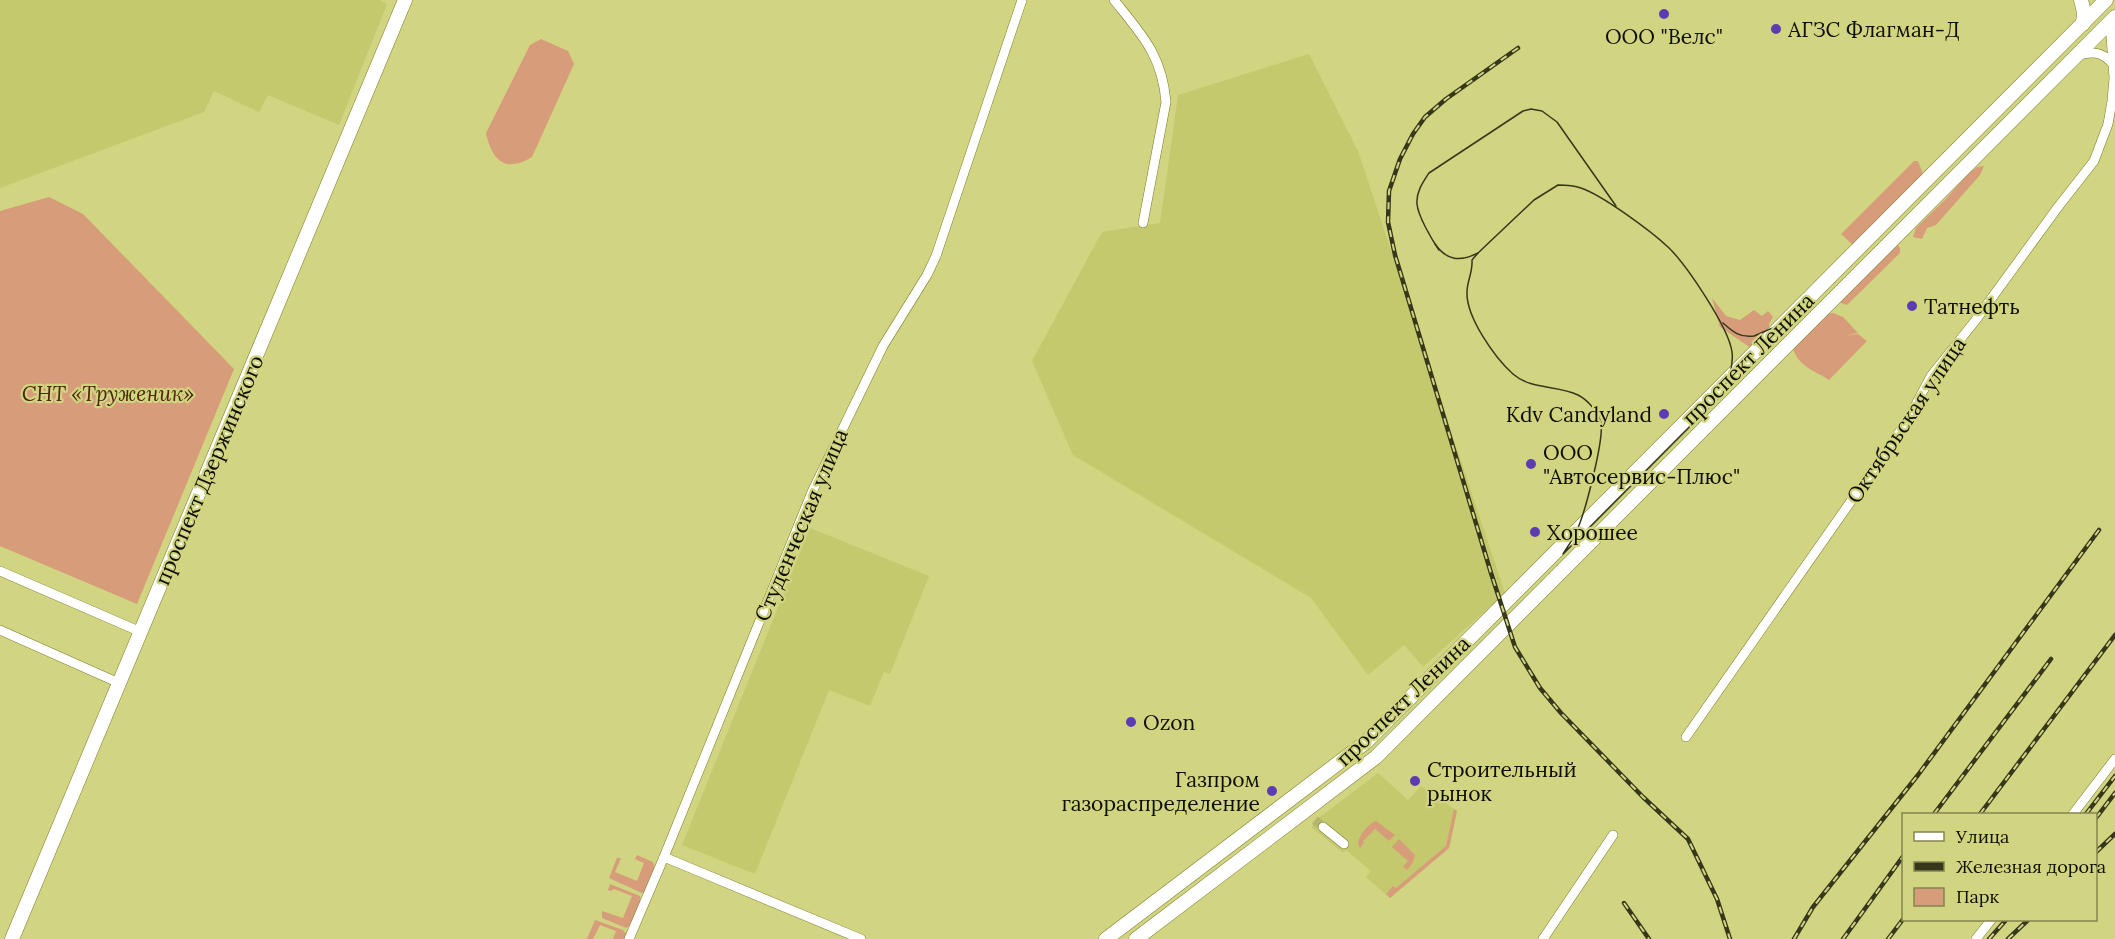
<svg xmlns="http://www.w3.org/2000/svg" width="2115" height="939" viewBox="0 0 2115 939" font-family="Lora,serif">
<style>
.built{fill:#c5c96d}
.green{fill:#d79c7a}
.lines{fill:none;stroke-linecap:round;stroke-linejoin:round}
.street-tunnel{stroke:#b4b66e;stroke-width:9;stroke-dasharray:9 4.5;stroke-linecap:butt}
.street-casing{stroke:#7b7d28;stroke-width:10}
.secondary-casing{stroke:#7b7d28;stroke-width:15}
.street{stroke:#fff;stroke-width:9}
.secondary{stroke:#fff;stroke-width:14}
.tram{stroke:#36371b;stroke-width:1.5}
.rail-casing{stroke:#36371b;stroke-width:4.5}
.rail{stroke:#d1d481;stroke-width:2;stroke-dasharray:7;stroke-linecap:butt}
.poi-dot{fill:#5d3bb3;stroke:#d1d481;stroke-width:2}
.labels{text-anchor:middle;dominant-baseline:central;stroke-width:4.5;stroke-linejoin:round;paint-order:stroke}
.poi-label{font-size:21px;fill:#0e0e00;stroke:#d1d481;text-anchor:start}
.street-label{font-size:21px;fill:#0e0e00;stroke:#d1d481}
.park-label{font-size:21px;font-style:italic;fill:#4f2407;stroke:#d1d481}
</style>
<rect width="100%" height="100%" fill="#d1d481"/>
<g class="built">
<polygon points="0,0 379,0 387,4 339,125 268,95 259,112 214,91 204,112 0,188"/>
<polygon points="1309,54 1358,151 1505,593 1423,667 1404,645 1368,675 1311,598 1073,455 1032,361 1102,232 1160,223 1178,95"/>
<polygon points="810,528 929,576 890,674 884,672 870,706 829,690 755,874 682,845"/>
<polygon points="1378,773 1408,800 1421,786 1457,811 1449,848 1390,898 1366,877 1371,871 1346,850 1343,853 1311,827 1316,820"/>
</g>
<g class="green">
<path d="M541 39 568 51 574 64 532 157C505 173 492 161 486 133L530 45Z"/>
<polygon points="1914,161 1918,161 1923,174 1854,246 1841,234"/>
<polygon points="1984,166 1980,175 1936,225 1927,228 1922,239 1913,237 1916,228 1945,200 1967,175 1977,167"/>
<polygon points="49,197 83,214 234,369 137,604 0,546 0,211"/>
<polygon points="1897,244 1900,248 1900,253 1847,305 1841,303 1839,298"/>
<polygon points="1712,298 1726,316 1740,320 1754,310 1762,316 1768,311 1773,317 1769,324 1769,332 1751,348 1720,327"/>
<path d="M1833 313 1843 317 1858 333 1845 336 1858 334 1867 341 1829 380C1816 371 1798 367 1793 348L1827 314Z"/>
<polygon points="1454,809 1457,811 1449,848 1390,898 1386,894 1393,886 1396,888 1446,846"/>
<path d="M1376 821 1395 835 1389 841 1375 829 1363 841 1364 843 1360 848 1358 844C1358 836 1368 824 1376 821Z"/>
<polygon points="1399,839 1415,855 1413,862 1407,870 1403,867 1408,861 1392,847"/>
<polygon points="637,855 653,862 655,870 646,892 642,893 609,878 617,858 621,858 615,872 637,881 644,863 635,859"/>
<polygon points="610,884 640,896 640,906 631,925 626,928 602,918 602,911 623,918 632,896 614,889 611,891 608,890"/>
<polygon points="595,920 623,930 626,934 624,939 613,939 616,931 600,925 593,939 587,939"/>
</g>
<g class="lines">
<polyline class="street-tunnel" points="1315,820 1323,827"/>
<defs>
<g id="street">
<path d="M1114 0C1142 35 1162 55 1166 102L1143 223"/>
<path d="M2079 55C2093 51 2102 52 2112 63"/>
<polyline points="0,571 141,632"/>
<polyline points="0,630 119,683"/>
<polyline points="1686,737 1907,421 1931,376 1975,321 2058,207 2094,161 2108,124 2112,101 2114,78 2110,22"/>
<polyline points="2073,814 2115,759"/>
<polyline points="1323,827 1344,844"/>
<polyline points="664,857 861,939"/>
<polyline points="629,939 664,857 812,492 883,346 927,275 936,256 1022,0"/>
<polyline points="1543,939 1613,835"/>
<polyline points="1976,939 1991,920"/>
</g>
<g id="secondary">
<polyline points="2081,0 2084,12 2083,24"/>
<polyline points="12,939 405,0"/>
<polyline points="1106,939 1366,742 2106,0"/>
<polyline points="1136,939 1376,757 2115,17"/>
</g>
</defs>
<use href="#street" class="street-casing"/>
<use href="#secondary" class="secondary-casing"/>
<use href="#street" class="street"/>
<use href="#secondary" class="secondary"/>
<g class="tram">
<path d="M1558 185C1566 185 1573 185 1581 188 1602 195 1651 231 1668 247 1686 264 1729 328 1732 352 1734 368 1727 382 1720 396L1563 554C1568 546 1574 538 1577 530 1585 513 1604 440 1601 423 1598 412 1588 400 1578 395 1558 385 1531 390 1513 374 1495 358 1466 317 1467 292 1467 281 1473 272 1472 260L1478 253 1534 200Z"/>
<path d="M1435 244C1447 261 1460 262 1478 253"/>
<path d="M1439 250C1432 240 1418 216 1417 204 1416 192 1423 182 1429 173L1523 111 1531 109 1542 111 1557 122 1616 206"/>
<path d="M1723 323C1733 332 1740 338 1754 336L1798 317"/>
</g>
<defs>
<g id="rail">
<polyline points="1518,48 1446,99 1425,117 1413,134 1400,159 1389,191 1388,222 1395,255 1491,573 1515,647 1540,688 1561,713 1643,797 1688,839 1717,899 1730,939"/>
<polyline points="1934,814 2051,659"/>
<polyline points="1980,814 2115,635"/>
<polyline points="2086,814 2115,776"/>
<polyline points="2096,818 2115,793"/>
<polyline points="2096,852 2115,834"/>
<polyline points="1624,903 1649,939"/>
<polyline points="1794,939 1813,907 1918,775 2099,530"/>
<polyline points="1843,939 1904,855"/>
<polyline points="1888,939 1904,918"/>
<polyline points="1989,939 2006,920"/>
<polyline points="2008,939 2028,920"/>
</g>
</defs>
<use href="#rail" class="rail-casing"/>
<use href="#rail" class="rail"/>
</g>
<g class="poi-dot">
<circle cx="1664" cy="14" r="6"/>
<circle cx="1776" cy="29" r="6"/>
<circle cx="1912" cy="306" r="6"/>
<circle cx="1664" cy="414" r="6"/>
<circle cx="1531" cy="464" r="6"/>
<circle cx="1535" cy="532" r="6"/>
<circle cx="1131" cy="722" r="6"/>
<circle cx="1415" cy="781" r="6"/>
<circle cx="1272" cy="791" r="6"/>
</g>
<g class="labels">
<g class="poi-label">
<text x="1788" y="29">АГЗС Флагман-Д</text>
<text x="1664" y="36" text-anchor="middle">ООО "Велс"</text>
<text x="1924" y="306">Татнефть</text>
<text x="1652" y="414" text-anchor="end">Kdv Candyland</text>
<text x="1543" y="452">ООО<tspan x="1543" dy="24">"Автосервис-Плюс"</tspan></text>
<text x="1547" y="532">Хорошее</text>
<text x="1143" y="722">Ozon</text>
<text x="1427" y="769">Строительный<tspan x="1427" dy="24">рынок</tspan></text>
<text x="1260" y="779" text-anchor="end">Газпром<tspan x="1260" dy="24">газораспределение</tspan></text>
</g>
<g class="street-label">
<text transform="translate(1748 359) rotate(-45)">проспект Ленина</text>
<text transform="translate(1906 420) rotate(-56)">Октябрьская улица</text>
<text transform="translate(209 470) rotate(-67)">проспект Дзержинского</text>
<text transform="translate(801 525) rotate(-67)">Студенческая улица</text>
<text transform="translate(1403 701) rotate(-44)">проспект Ленина</text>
</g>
<g class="park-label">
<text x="108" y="393">СНТ «Труженик»</text>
</g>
</g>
<rect x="1902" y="813" width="195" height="108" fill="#d1d481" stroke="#83854d" stroke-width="1.5"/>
<rect x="1914" y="832" width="30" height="9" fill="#ffffff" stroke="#83854d" stroke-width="1.5"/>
<text x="1956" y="843" font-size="18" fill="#0e0e00">Улица</text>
<rect x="1914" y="862" width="30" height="9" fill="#36371b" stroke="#83854d" stroke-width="1.5"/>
<text x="1956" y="873" font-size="18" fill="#0e0e00">Железная дорога</text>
<rect x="1914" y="888" width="30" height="18" fill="#d79c7a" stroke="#83854d" stroke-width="1.5"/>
<text x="1956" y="903" font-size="18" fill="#0e0e00">Парк</text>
</svg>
